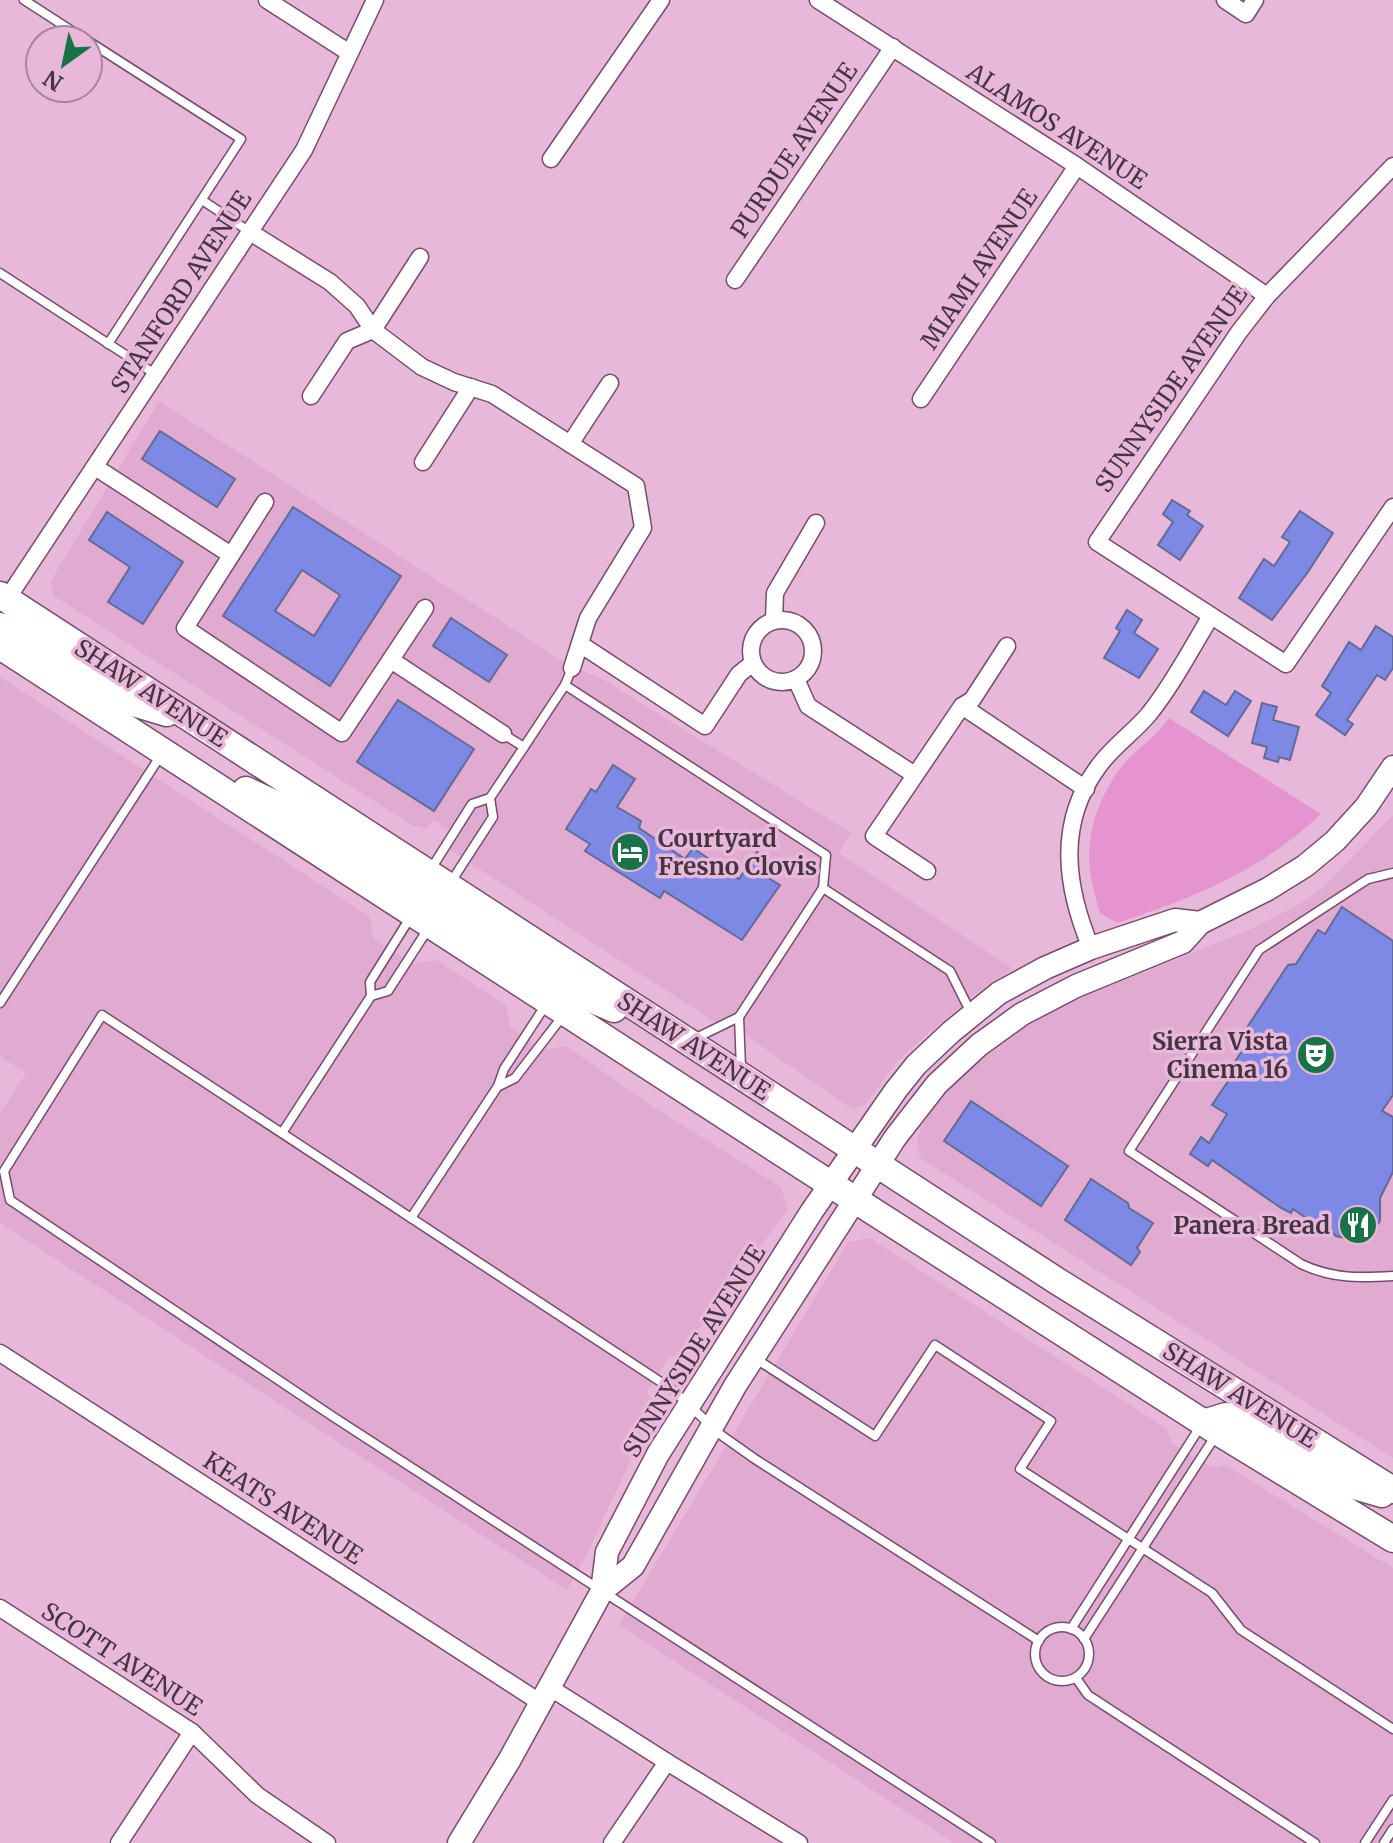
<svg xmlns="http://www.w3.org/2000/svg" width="1393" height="1843" viewBox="0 0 1393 1843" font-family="Merriweather,serif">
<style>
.built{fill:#e1aad1}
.green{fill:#e594d0}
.building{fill:#7e89e5;stroke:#636a97;stroke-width:2;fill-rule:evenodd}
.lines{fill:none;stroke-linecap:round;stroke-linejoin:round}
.service-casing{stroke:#754c6a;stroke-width:11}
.minor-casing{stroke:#754c6a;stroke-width:19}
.secondary-casing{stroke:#754c6a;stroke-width:25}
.primary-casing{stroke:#754c6a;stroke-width:29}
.service{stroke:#fff;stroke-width:8}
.minor{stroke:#fff;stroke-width:16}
.secondary{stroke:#fff;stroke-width:22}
.primary{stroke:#fff;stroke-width:26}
.labels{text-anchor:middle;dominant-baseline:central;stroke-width:7;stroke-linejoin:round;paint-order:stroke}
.street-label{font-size:24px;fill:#473442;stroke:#e8b8da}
.poi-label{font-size:24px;font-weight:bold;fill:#473442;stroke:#e8b8da;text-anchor:end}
</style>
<rect width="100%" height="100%" fill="#e8b8da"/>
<g class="built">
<polygon points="159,401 567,664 604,680 851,833 839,853 1013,969 986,985 924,1037 897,1062 866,1104 852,1109 728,1023 724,1028 450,850 458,836 435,821 425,828 413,826 54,596 50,582"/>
<polygon points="0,677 369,916 374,939 414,964 436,960 506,1005 510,1027 544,1050 566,1046 649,1104 781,1187 788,1209 680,1355 669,1357 646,1393 653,1398 655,1408 586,1556 567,1590 0,1223 0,1113 26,1073 0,1056"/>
<polygon points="1393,815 1393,1458 920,1158 917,1137 930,1112 962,1076 1017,1032 1073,1001 1251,929 1298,905 1322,889"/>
<polygon points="870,1238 1166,1428 1172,1443 1211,1467 1225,1465 1393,1568 1393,1843 954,1843 619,1625 848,1242"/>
</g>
<path class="green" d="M1169 718 1321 814C1261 871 1194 898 1117 923L1100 913C1096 899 1092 885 1090 871 1085 835 1100 794 1122 766 1137 748 1156 737 1169 718Z"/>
<g class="building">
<polygon points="160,431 235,479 217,507 142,459"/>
<polygon points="1172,500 1190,511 1187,515 1203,526 1180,560 1158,545 1173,522 1163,514"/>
<path d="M293 507 401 576 330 686 223 616ZM302 570 340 595 314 636 275 611Z"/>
<polygon points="1300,511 1333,533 1308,572 1272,620 1239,598 1264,559 1274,566 1290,542 1282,537"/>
<polygon points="107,512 183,562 143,624 108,602 130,567 89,540"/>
<polygon points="1127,610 1142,620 1134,633 1158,649 1139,678 1104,658 1120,631 1116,628"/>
<polygon points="451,618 507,655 489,682 433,646"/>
<polygon points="1376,626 1393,637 1393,668 1385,680 1377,675 1347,720 1353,724 1345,735 1316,715 1331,693 1322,686 1349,642 1361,650"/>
<polygon points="1204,691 1226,705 1235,691 1251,701 1228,736 1191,712"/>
<polygon points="398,700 474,749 434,811 357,762"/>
<polygon points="1262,703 1277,707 1273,720 1299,727 1290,760 1279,757 1278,762 1264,758 1267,747 1252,743"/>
<polygon points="613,765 635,779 617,807 641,821 639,828 685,859 693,848 739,879 757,852 774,863 765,876 780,885 742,940 664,891 660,898 585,851 590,844 566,829 591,789 596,792"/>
<polygon points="1342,907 1393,941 1393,1095 1382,1111 1393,1117 1393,1172 1380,1198 1380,1221 1370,1235 1355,1240 1336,1236 1323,1224 1321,1228 1293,1209 1291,1213 1281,1208 1212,1160 1208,1166 1190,1154 1201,1137 1209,1143 1227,1114 1212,1105 1231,1077 1227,1074 1251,1037 1246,1029 1288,965 1296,964 1318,930 1325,934"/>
<polygon points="971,1101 1068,1166 1041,1206 944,1141"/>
<polygon points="1091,1179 1128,1203 1129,1208 1153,1223 1137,1248 1140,1252 1131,1265 1065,1220"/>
</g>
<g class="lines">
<defs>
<g id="service">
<polyline points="24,0 86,40"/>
<polyline points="88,41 241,139 108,344"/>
<polyline points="202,200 250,232"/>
<polyline points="0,273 155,374"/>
<polyline points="565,685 826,855 823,888 950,971 971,1013"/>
<polyline points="524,747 565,685 572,668"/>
<polyline points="431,869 472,804 490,798 524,747 503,734"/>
<path d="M1393 873 1368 879 1259 950 1129 1151 1301 1264C1333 1279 1359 1278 1393 1276"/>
<polyline points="451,882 493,817 490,798"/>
<polyline points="371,996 388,991 428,929"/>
<polyline points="0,1003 161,755"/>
<polyline points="739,1017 741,1068"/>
<polyline points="692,1040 739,1017 823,888"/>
<polyline points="499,1086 515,1078 562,1017"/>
<polyline points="282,1133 371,996 370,982 410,918"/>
<polyline points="411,1218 498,1086 504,1069 545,1006"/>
<polyline points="753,1357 875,1436 935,1345 1051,1421 1020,1469 1212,1593 1241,1630 1393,1729"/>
<circle cx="1062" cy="1654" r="27"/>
<polyline points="1071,1629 1200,1427"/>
<polyline points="1084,1639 1216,1435"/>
<polyline points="1076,1678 1088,1695 1315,1843"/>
<polyline points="991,1843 332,1416 10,1200 4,1171 102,1015 673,1390 721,1435 755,1459 1039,1641"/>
<polyline points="1365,1843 1393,1800"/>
<polyline points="1384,1843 1393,1829"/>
</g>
<g id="minor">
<polyline points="267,0 348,52"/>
<polyline points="818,0 1077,166 1267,296"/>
<polyline points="1225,0 1246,14 1255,0"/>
<polyline points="551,159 661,0"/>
<polyline points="1393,166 1267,296 1239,332 1097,542 1286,664 1393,507"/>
<polyline points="250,232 330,282 357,306 373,330 420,257"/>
<polyline points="735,280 893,47"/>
<polyline points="311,396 347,341 373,330 422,367 454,382 492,394 636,486 643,528 588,618 572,668"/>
<polyline points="921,399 1077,166"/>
<polyline points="570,444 610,383"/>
<polyline points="423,462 471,387"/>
<polyline points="95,467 231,555"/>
<polyline points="265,502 185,628 342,733 425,608"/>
<polyline points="7,599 304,150 375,0"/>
<circle cx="782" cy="651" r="31"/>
<polyline points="774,620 775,593 816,523"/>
<polyline points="580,644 705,726 739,674 753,663"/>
<polyline points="1007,646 972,700 962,706 1086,789"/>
<polyline points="391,660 503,734"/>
<polyline points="796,679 808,706 915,775"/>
<polyline points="927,871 874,836 962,706"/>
<path d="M1091 948C1066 888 1056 824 1098 767 1112 747 1133 733 1149 714 1173 684 1191 649 1211 616"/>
<polyline points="0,1353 541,1703"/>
<polyline points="0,1608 192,1732 257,1795 327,1843"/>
<polyline points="549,1687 667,1762"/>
<polyline points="119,1843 192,1732"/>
<polyline points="612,1843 667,1762 799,1843"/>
</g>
<g id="secondary">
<polyline points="602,1591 633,1566 735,1386 895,1138 937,1084 979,1045 1022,1014 1076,986 1183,942 1200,923 1268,889 1305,866 1335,841 1366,807 1393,767"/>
<polyline points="459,1843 510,1759 602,1591 607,1552 658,1454 812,1211 896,1090 916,1065 951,1032 999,993 1045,968 1091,948 1175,920 1200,923"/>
</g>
<g id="primary">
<polyline points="0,595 1057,1281 1393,1490"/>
<polyline points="0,626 15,630 127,701 167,713"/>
<polyline points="0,646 810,1171 1218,1432 1393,1539"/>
<polyline points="246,790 297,814 414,889 427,892 449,886"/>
<polyline points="412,913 430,905 443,907 572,991 614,1009"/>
<polyline points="1203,1423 1226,1416 1238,1419 1341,1482 1382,1494"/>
</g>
</defs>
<use href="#service" class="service-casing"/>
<use href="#minor" class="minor-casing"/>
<use href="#secondary" class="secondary-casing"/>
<use href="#primary" class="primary-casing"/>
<use href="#service" class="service"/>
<use href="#minor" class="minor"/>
<use href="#secondary" class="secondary"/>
<use href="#primary" class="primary"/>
</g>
<defs>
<symbol id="hotel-disc" viewBox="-11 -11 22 22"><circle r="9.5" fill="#187348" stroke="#e8b8da"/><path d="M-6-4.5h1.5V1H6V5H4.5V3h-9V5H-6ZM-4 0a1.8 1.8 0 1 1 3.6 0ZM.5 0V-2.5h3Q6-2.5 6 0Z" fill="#fff"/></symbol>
<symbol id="theatre-disc" viewBox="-11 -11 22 22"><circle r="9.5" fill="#187348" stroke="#e8b8da"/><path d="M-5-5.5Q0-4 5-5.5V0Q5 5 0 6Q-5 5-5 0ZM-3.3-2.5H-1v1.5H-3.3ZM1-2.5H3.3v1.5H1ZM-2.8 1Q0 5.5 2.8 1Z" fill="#fff"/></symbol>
<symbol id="restaurant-disc" viewBox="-11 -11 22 22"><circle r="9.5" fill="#187348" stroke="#e8b8da"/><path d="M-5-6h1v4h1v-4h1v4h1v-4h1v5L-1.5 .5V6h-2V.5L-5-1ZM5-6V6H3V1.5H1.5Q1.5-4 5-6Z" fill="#fff"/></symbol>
</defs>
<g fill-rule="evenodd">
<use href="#hotel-disc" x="608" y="830" width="44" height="44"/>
<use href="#theatre-disc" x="1294" y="1033" width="44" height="44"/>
<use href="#restaurant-disc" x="1336" y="1203" width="44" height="44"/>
</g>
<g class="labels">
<g class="street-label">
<text transform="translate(1057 126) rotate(33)">ALAMOS AVENUE</text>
<text transform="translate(794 150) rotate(-56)">PURDUE AVENUE</text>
<text transform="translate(979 269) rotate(-56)">MIAMI AVENUE</text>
<text transform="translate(181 292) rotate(-57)">STANFORD AVENUE</text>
<text transform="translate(1171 389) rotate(-55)">SUNNYSIDE AVENUE</text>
<text transform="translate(151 693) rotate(33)">SHAW AVENUE</text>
<text transform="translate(694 1046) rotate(33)">SHAW AVENUE</text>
<text transform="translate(694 1351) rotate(-58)">SUNNYSIDE AVENUE</text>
<text transform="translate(1240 1395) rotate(32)">SHAW AVENUE</text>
<text transform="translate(283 1508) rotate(33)">KEATS AVENUE</text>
<text transform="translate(122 1659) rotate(33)">SCOTT AVENUE</text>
</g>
<g class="poi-label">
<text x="658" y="838" text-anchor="start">Courtyard<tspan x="658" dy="28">Fresno Clovis</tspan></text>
<text x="1288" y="1041">Sierra Vista<tspan x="1288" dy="28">Cinema 16</tspan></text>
<text x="1330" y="1225">Panera Bread</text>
</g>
</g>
<g transform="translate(64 64) rotate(213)"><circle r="38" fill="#e8b8da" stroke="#a8839d" stroke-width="2"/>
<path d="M0-6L14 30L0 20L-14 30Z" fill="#187348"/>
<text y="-12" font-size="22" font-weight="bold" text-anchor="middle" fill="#473442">N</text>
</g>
</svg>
